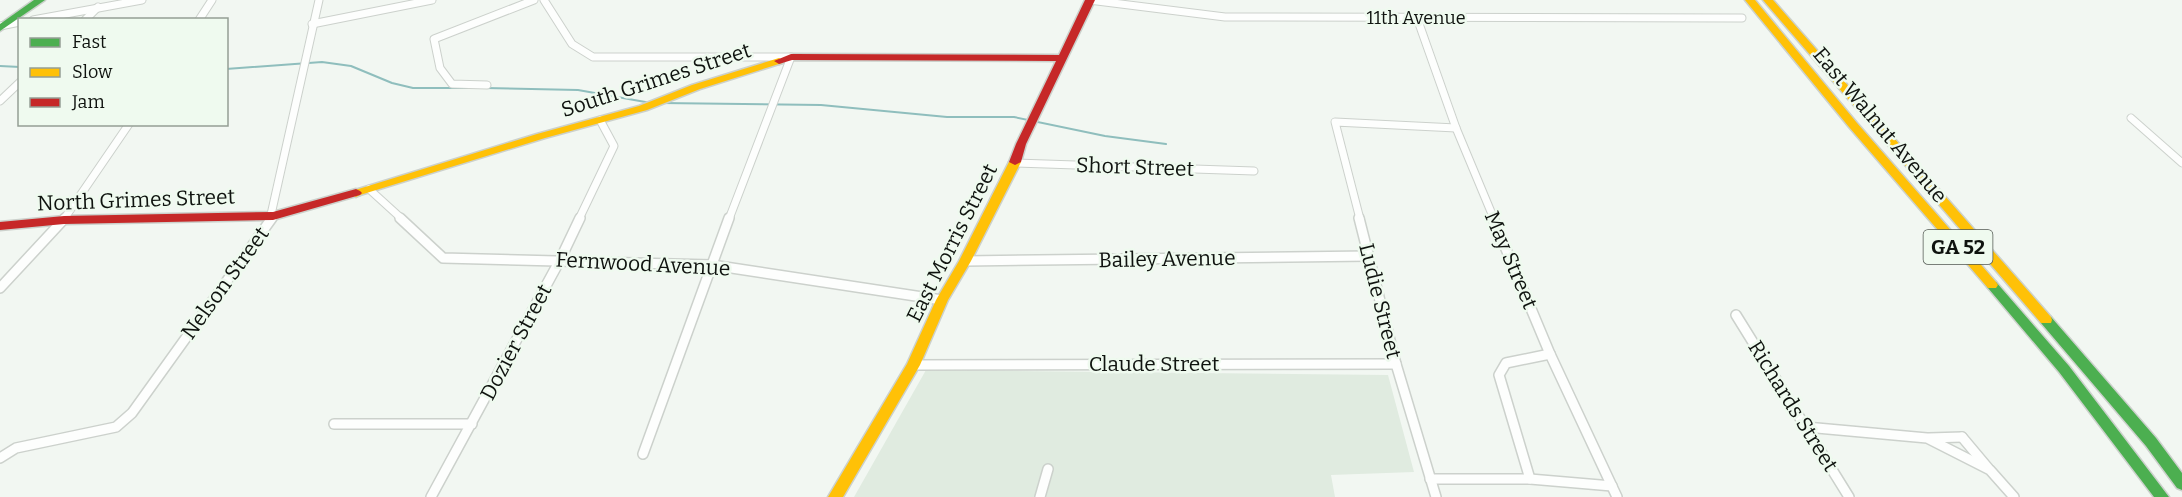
<svg xmlns="http://www.w3.org/2000/svg" width="2182" height="497" viewBox="0 0 2182 497" font-family="Bitter,serif">
<style>
.built{fill:#e0ebe0}
.lines{fill:none;stroke-linecap:round;stroke-linejoin:round}
.stream{stroke:#8fbebd;stroke-width:2}
.street-far1-casing{stroke:#ccd1cc;stroke-width:9}
.street-casing{stroke:#ccd1cc;stroke-width:12}
.fast-casing{stroke:#ccd1cc;stroke-width:3}
.slow-casing{stroke:#ccd1cc;stroke-width:3}
.jam-casing{stroke:#ccd1cc;stroke-width:3}
.street-far1{stroke:#fdfefd;stroke-width:7}
.street{stroke:#fdfefd;stroke-width:9}
.fast{fill:#4caf50;fill-rule:evenodd}
.slow{fill:#ffc107;fill-rule:evenodd}
.jam{fill:#c62828;fill-rule:evenodd}
.labels{text-anchor:middle;dominant-baseline:central;stroke-width:5;stroke-linejoin:round;paint-order:stroke}
.far-street-label{font-size:18px;fill:#0f130f;stroke:#effaef}
.shield{fill:#effaef;stroke:#525852;stroke-width:1.5}
.shield-label{font-size:20px;font-weight:bold;fill:#0f130f}
.street-label{font-size:21px;fill:#0f130f;stroke:#effaef}
</style>
<rect width="100%" height="100%" fill="#f2f7f2"/>
<polygon class="built" points="926,370 1388,375 1414,472 1331,475 1335,497 854,497"/>
<g class="lines">
<g class="stream">
<polyline points="0,66 20,67"/>
<polyline points="226,69 322,62 351,66 392,83 413,88 478,88"/>
<polyline points="485,88 578,90 651,103"/>
<polyline points="661,103 821,105 947,117 1014,117 1105,136 1166,144"/>
</g>
<defs>
<g id="street-far1">
<polyline points="544,0 572,44 593,57 791,57 729,219"/>
<polyline points="1089,0 1225,17 1742,18"/>
<polyline points="1417,18 1456,128 1494,219"/>
<polyline points="33,20 142,0"/>
<polyline points="85,20 98,7"/>
<polyline points="199,20 212,0"/>
<polyline points="312,24 432,0"/>
<polyline points="0,26 20,22"/>
<polyline points="487,85 452,84 440,68 434,39 534,0"/>
<polyline points="0,101 20,82"/>
<polyline points="2131,118 2182,163"/>
<polyline points="1015,163 1254,171"/>
<polyline points="369,189 402,219"/>
<polyline points="64,219 129,124"/>
<polyline points="270,219 319,0"/>
<polyline points="579,219 614,146 600,120"/>
<polyline points="1360,219 1335,122 1456,128"/>
</g>
<g id="street">
<polyline points="400,218 443,258 712,265 942,300"/>
<polyline points="1359,218 1396,364 1436,497"/>
<polyline points="1493,218 1550,354 1617,497"/>
<polyline points="965,261 1369,256"/>
<polyline points="0,288 65,218"/>
<polyline points="1736,315 1849,497"/>
<polyline points="913,365 1396,364"/>
<polyline points="334,424 472,424"/>
<polyline points="1806,427 1927,438 1990,470 2014,497"/>
<polyline points="1962,437 1988,468"/>
<polyline points="1929,438 1962,437"/>
<polyline points="643,454 729,218"/>
<polyline points="0,458 16,448 116,427 132,413 272,218"/>
<polyline points="1430,479 1530,479 1612,486"/>
<polyline points="1530,479 1499,375 1506,363 1550,354"/>
<polyline points="431,497 560,260 580,218"/>
<polyline points="1040,497 1048,469"/>
</g>
<g id="fast">
<polygon points="34,0 45,0 0,31 0,24"/>
<polygon points="1992,281 1996,282 2069,366 2169,497 2154,497 2059,372 1988,288 1986,285"/>
<polygon points="2046,316 2051,317 2156,438 2182,473 2182,490 2177,488 2146,446 2041,323 2040,320 2041,317"/>
</g>
<g id="slow">
<polygon points="1745,0 1755,0 1857,123 1996,282 1998,285 1996,288 1988,288 1849,127"/>
<polygon points="1763,0 1773,0 2051,317 2052,320 2051,323 2041,323"/>
<polygon points="779,58 784,61 782,63 700,89 647,110 545,138 360,195 356,197 350,193 352,191 537,134 639,106 692,85"/>
<polygon points="1015,159 1021,162 971,261 948,300 920,365 843,497 828,497 907,364 936,300 959,261 1009,162"/>
</g>
<g id="jam">
<polygon points="1085,0 1095,0 1026,144 1021,162 1015,165 1009,162 1016,144 1056,61 792,60 779,64 774,61 791,54 1059,55"/>
<polygon points="356,189 360,191 362,193 360,195 273,220 64,224 0,230 0,222 64,216 273,212"/>
</g>
</defs>
<use href="#street-far1" class="street-far1-casing"/>
<use href="#street" class="street-casing"/>
<use href="#fast" class="fast-casing"/>
<use href="#slow" class="slow-casing"/>
<use href="#jam" class="jam-casing"/>
<use href="#street-far1" class="street-far1"/>
<use href="#street" class="street"/>
<use href="#fast" class="fast"/>
<use href="#slow" class="slow"/>
<use href="#jam" class="jam"/>
</g>
<g class="labels">
<g class="far-street-label">
<text x="1416" y="18">11th Avenue</text>
</g>
<rect class="shield" x="1923.5" y="230" width="69" height="34" rx="4.5"/>
<g class="shield-label">
<text x="1958" y="247">GA 52</text>
</g>
<g class="street-label">
<text transform="translate(656 80) rotate(-18)">South Grimes Street</text>
<text transform="translate(1880 125) rotate(50)">East Walnut Avenue</text>
<text transform="translate(1135 167) rotate(2)">Short Street</text>
<text transform="translate(136 200) rotate(-2)">North Grimes Street</text>
<text transform="translate(952 243) rotate(-63)">East Morris Street</text>
<text transform="translate(1167 259) rotate(-1)">Bailey Avenue</text>
<text transform="translate(1511 260) rotate(67)">May Street</text>
<text transform="translate(643 264) rotate(3)">Fernwood Avenue</text>
<text transform="translate(225 283) rotate(-54)">Nelson Street</text>
<text transform="translate(1380 301) rotate(76)">Ludie Street</text>
<text transform="translate(516 342) rotate(-62)">Dozier Street</text>
<text x="1154" y="364">Claude Street</text>
<text transform="translate(1793 406) rotate(58)">Richards Street</text>
</g>
</g>
<rect x="18" y="18" width="210" height="108" fill="#effaef" stroke="#959e95" stroke-width="1.5"/>
<rect x="30" y="38" width="30" height="9" fill="#4caf50" stroke="#959e95" stroke-width="1.5"/>
<text x="72" y="48" font-size="18" fill="#0f130f">Fast</text>
<rect x="30" y="68" width="30" height="9" fill="#ffc107" stroke="#959e95" stroke-width="1.5"/>
<text x="72" y="78" font-size="18" fill="#0f130f">Slow</text>
<rect x="30" y="98" width="30" height="9" fill="#c62828" stroke="#959e95" stroke-width="1.5"/>
<text x="72" y="108" font-size="18" fill="#0f130f">Jam</text>
</svg>
